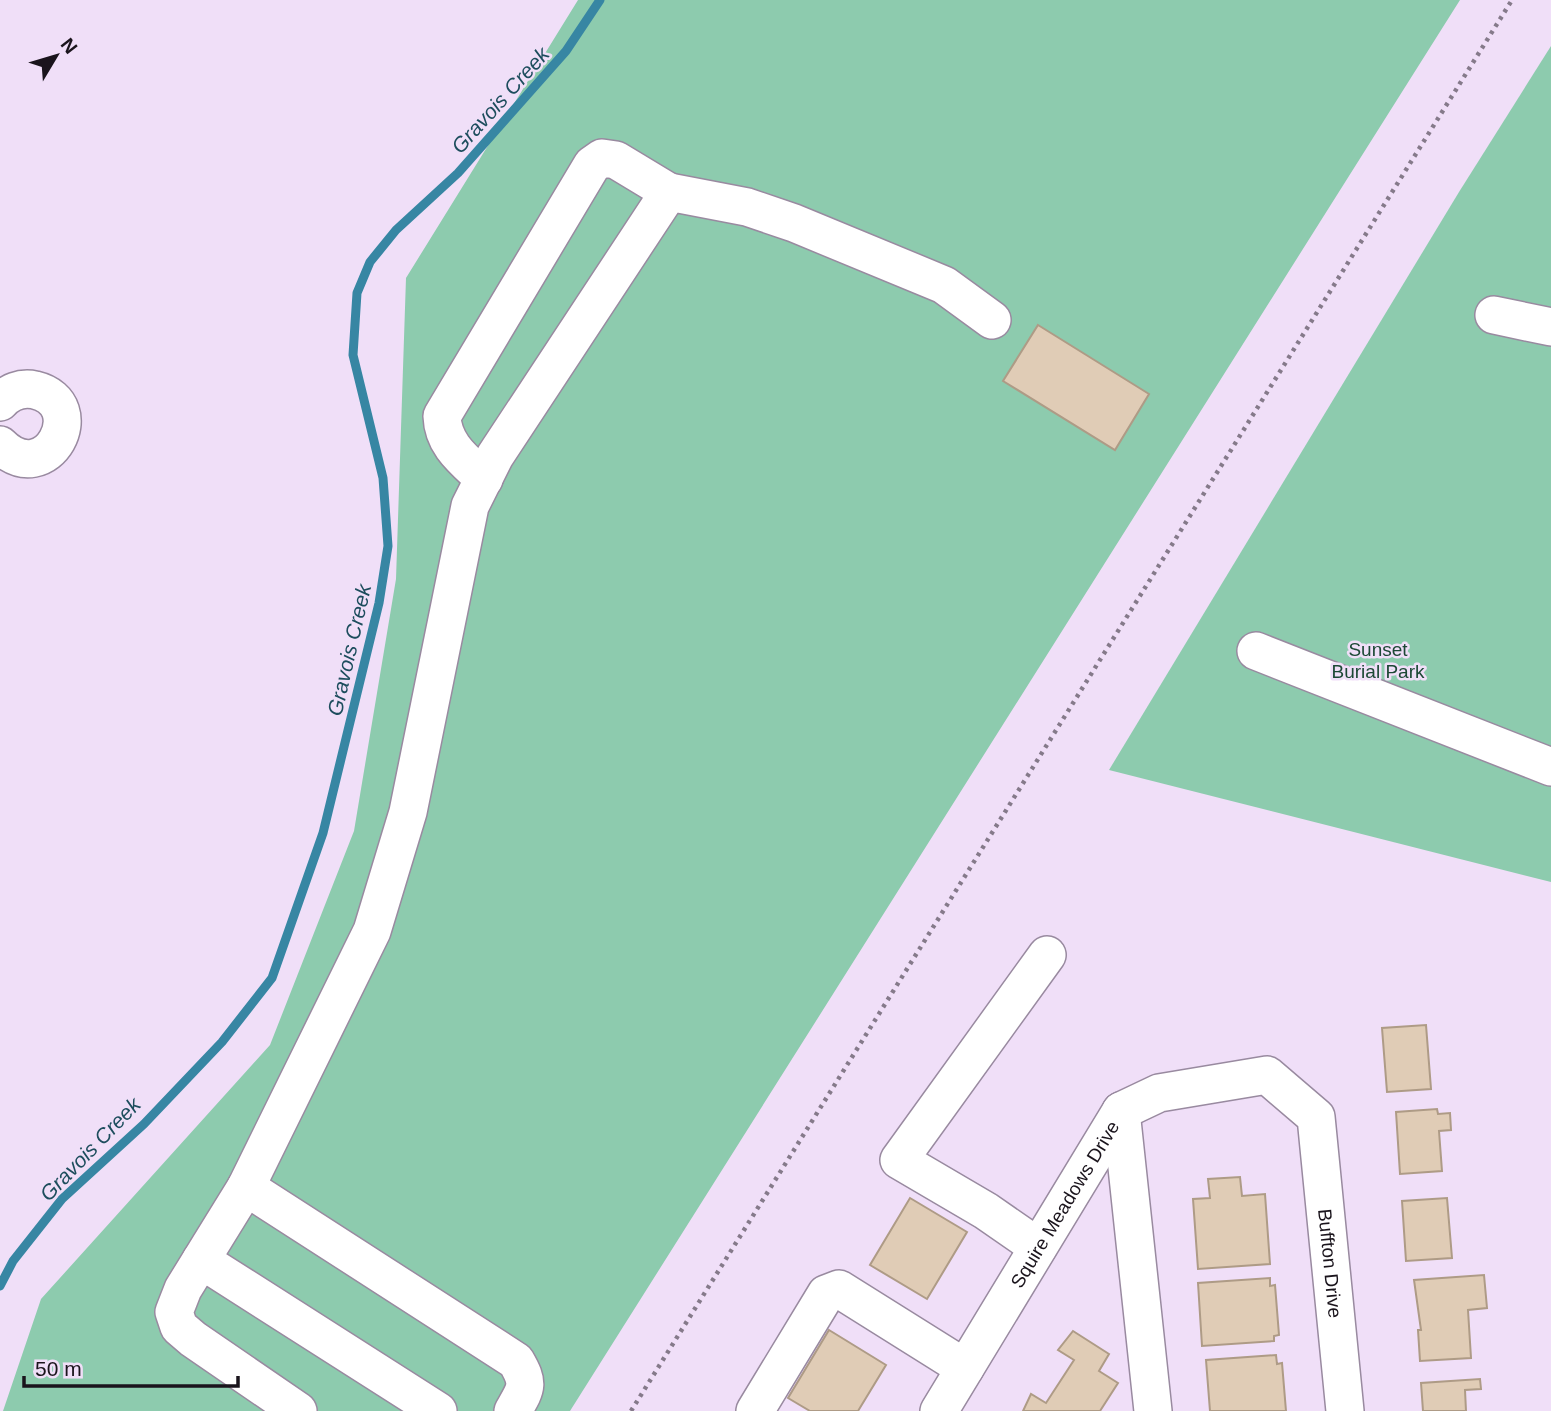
<svg xmlns="http://www.w3.org/2000/svg" width="1551" height="1411" viewBox="0 0 1551 1411" font-family="Helvetica,sans-serif">
<style>
.green{fill:#8dcbae}
.lines{fill:none;stroke-linecap:round;stroke-linejoin:round}
.stream{stroke:#3786a3;stroke-width:9}
.building{fill:#e0ccb6;stroke:#ae9b86;stroke-width:2}
.minor-casing{stroke:#998aa0;stroke-width:40}
.path{stroke:#857a8a;stroke-width:4.5;stroke-dasharray:3.5 5;stroke-linecap:butt}
.minor{stroke:#fff;stroke-width:37}
.labels{text-anchor:middle;dominant-baseline:central;stroke-width:5;stroke-linejoin:round;paint-order:stroke}
.park-label{font-size:19px;fill:#1c4835;stroke:#f0dff8}
.street-label{font-size:19px;fill:#1a141c;stroke:#f0dff8}
.water-label{font-size:21px;font-style:italic;fill:#1d4d5d;stroke:#f0dff8}
</style>
<rect width="100%" height="100%" fill="#f0dff8"/>
<g class="green">
<polygon points="578,0 1460,0 570,1411 3,1411 41,1299 270,1045 354,831 396,579 406,278"/>
<polygon points="1551,46 1551,882 1109,770 1459,192"/>
</g>
<g class="lines">
<polyline class="stream" points="0,1286 13,1261 62,1199 144,1124 222,1042 272,978 323,833 379,603 388,546 383,478 353,355 357,293 370,262 396,230 458,173 566,51 600,0"/>
</g>
<g class="building">
<polygon points="1038,325 1149,394 1115,450 1003,381"/>
<polygon points="1426,1025 1431,1089 1387,1092 1382,1028"/>
<polygon points="1437,1109 1438,1114 1450,1113 1451,1130 1439,1131 1442,1171 1400,1174 1396,1112"/>
<polygon points="1240,1177 1242,1196 1265,1194 1270,1264 1198,1269 1193,1199 1210,1198 1208,1179"/>
<polygon points="910,1198 967,1232 927,1299 870,1265"/>
<polygon points="1447,1198 1452,1258 1406,1261 1402,1201"/>
<polygon points="1484,1275 1487,1308 1468,1310 1471,1358 1420,1361 1418,1330 1421,1330 1414,1280"/>
<polygon points="1270,1278 1270,1286 1275,1285 1279,1335 1274,1336 1274,1341 1202,1346 1198,1283"/>
<polygon points="829,1330 886,1365 858,1411 810,1411 788,1398"/>
<polygon points="1073,1331 1109,1354 1099,1371 1118,1383 1100,1411 1023,1411 1031,1394 1046,1403 1074,1360 1058,1350"/>
<polygon points="1276,1355 1277,1364 1282,1363 1286,1411 1210,1411 1206,1360"/>
<polygon points="1480,1379 1481,1389 1465,1390 1466,1411 1423,1411 1421,1383"/>
</g>
<g class="lines">
<defs>
<g id="minor">
<polyline points="1494,315 1551,327"/>
<path d="M0 402C9 392 21 387 35 390 93 404 47 492 0 445"/>
<path d="M484 479C464 460 443 445 442 416L592 165 602 158 616 160 669 192"/>
<polyline points="1256,651 1551,767"/>
<polyline points="1121,1111 1153,1411"/>
<polyline points="246,1187 183,1289 174,1312 179,1327 193,1339 298,1411"/>
<polyline points="1038,1247 986,1211 899,1160 1047,955"/>
<polyline points="201,1260 438,1411"/>
<path d="M513 1411C526 1388 530 1385 516 1361L246 1187 372 931 408 812 470 506 495 456 669 192 747 207 794 223 944 285 992 320"/>
<polyline points="755,1411 826,1294 839,1289 965,1368"/>
<path id="s1" d="M939 1411 1121 1111 1159 1093 1267 1075 1316 1117 1345 1411"/>
</g>
</defs>
<use href="#minor" class="minor-casing"/>
<polyline class="path" points="631,1411 1512,0"/>
<use href="#minor" class="minor"/>
</g>
<g class="labels">
<g class="park-label">
<text x="1378" y="649">Sunset<tspan x="1378" dy="22">Burial Park</tspan></text>
</g>
<g class="street-label">
<text stroke="none"><textPath href="#s1" startOffset="242">Squire Meadows Drive</textPath></text>
<text stroke="none"><textPath href="#s1" startOffset="714">Buffton Drive</textPath></text>
</g>
<g class="water-label">
<text transform="translate(500 100) rotate(-48)">Gravois Creek</text>
<text transform="translate(349 650) rotate(-77)">Gravois Creek</text>
<text transform="translate(90 1149) rotate(-46)">Gravois Creek</text>
</g>
</g>
<g transform="translate(56 56) rotate(52)" stroke="#f0dff8" stroke-width="5" paint-order="stroke">
<path d="M0-5L12 26L0 18L-12 26Z" fill="#1a141c"/>
<text y="-10" font-size="19" font-weight="bold" text-anchor="middle" fill="#1a141c">N</text>
</g>
<path d="M24 1376v10h214v-10" fill="none" stroke="#1a141c" stroke-width="3.5"/>
<text x="35" y="1376" font-size="21" fill="#1a141c" stroke="#f0dff8" stroke-width="5" paint-order="stroke">50 m</text>
</svg>
